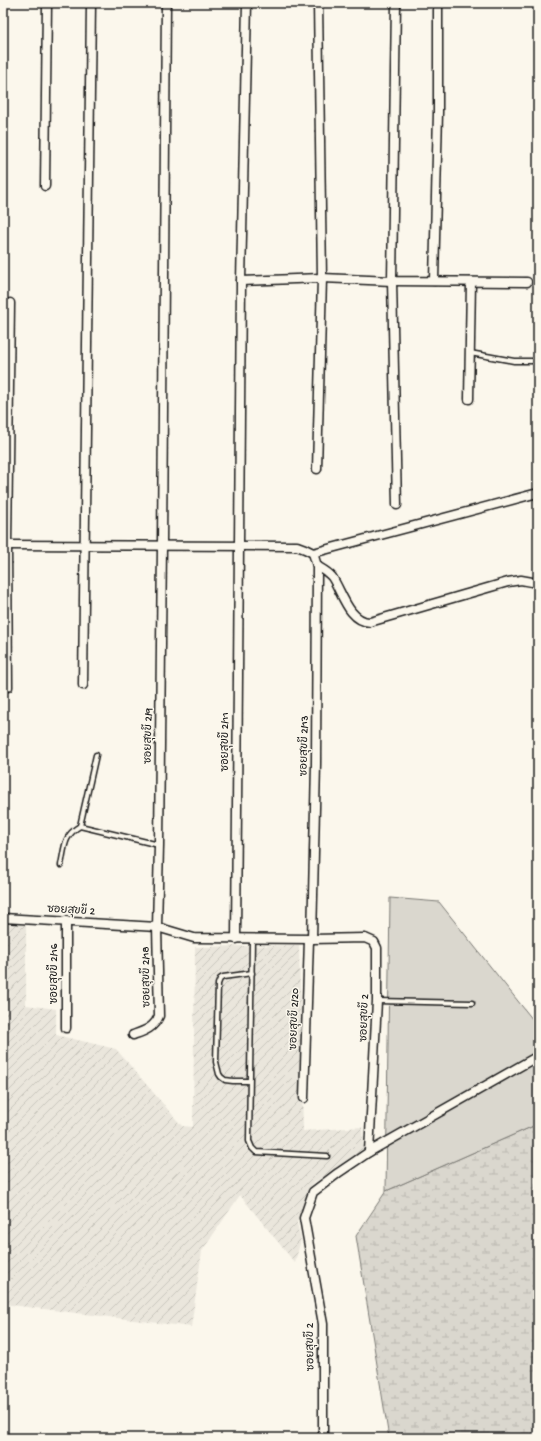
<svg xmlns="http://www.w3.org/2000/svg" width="541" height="1441" viewBox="0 0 541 1441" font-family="'Gochi Hand','Playpen Sans Thai',sans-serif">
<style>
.industrial{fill:url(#industrial-furrows)}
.wetland{fill:url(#wetland-marsh);stroke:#7b7a75}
.garden{fill:#dad7ce;stroke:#7b7a75}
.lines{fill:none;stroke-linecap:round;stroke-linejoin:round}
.lane-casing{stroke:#1c1c1c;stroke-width:7}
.street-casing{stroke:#1c1c1c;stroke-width:11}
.lane{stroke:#fbf7ec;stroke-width:4}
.street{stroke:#fbf7ec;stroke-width:8}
.labels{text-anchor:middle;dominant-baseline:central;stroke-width:3;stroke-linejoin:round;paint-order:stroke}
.street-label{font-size:11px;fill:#1c1c1c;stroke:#fbf7ec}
</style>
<defs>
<pattern id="industrial-furrows" width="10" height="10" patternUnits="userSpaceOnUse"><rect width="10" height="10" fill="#eae6dc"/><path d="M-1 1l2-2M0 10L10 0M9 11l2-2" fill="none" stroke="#c8c5bc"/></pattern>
<pattern id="wetland-marsh" width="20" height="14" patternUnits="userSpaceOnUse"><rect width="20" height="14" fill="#dad7ce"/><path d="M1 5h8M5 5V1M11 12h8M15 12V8" fill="none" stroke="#bab8b0"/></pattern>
</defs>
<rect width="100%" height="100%" fill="#fbf7ec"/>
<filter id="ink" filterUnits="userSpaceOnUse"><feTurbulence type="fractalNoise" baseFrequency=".025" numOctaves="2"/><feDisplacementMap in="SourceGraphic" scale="8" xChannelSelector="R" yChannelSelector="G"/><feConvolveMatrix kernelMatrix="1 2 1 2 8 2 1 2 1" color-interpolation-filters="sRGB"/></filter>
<g filter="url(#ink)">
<polygon class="industrial" points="3,924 26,925 26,1005 56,1009 56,1035 116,1049 182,1126 193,1127 195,947 299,945 303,1131 362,1127 364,1149 312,1184 297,1223 301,1239 295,1263 240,1195 202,1251 191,1327 3,1304"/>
<polygon class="wetland" points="538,1124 538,1438 389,1438 356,1236 386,1191"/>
<polygon class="garden" points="390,898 439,902 537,1025 538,1024 538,1124 386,1191"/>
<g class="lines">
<defs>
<g id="lane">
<polyline points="470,353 514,361 532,361"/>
<polyline points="96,755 80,826 159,845"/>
<path d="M61 865C65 847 63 836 80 826"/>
<polyline points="252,939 249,1141 252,1148 256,1152 327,1156"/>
<polyline points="377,1001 472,1003"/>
<polyline points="249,1081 233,1081 225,1080 221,1077 219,1074 216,1062 218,984 220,979 223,977 252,973"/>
</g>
<g id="street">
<polyline points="396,3 392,281 397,505"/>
<polyline points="45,186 47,3"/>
<polyline points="241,281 322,278 392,281 527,282"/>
<polyline points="434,281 438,112 438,3"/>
<polyline points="469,399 471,282"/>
<polyline points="317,469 322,278 318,3"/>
<polyline points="3,545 297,546 305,549 313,553 534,494"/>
<path d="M317 566C322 569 328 572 332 577 342 592 349 622 370 622L508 582 521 580 532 582"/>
<polyline points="83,685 91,3"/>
<polyline points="8,687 7,545 10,303"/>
<polyline points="3,918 157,927 194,938 312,939 365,938 374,942 377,948 377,1001 369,1152 338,1173 313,1192 304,1218 323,1324 323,1438"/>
<polyline points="236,939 241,281 247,3"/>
<polyline points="312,939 316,764 317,566 313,553"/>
<polyline points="66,1028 66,921"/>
<path d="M133 1035C144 1031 154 1028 159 1016L157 927 159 845 162 545 166 3"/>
<polyline points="304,1098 309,939"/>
<polyline points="369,1152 538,1056"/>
</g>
</defs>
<use href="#lane" class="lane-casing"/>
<use href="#street" class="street-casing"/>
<use href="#lane" class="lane"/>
<use href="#street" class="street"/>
</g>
</g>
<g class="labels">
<g class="street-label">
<text transform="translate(149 736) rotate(-89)">ซอยสุขขี 2/9</text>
<text transform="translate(226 742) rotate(-90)">ซอยสุขขี 2/11</text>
<text transform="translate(305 746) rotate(-89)">ซอยสุขขี 2/13</text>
<text transform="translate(71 911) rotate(3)">ซอยสุขขี 2</text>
<text transform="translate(55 974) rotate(-90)">ซอยสุขขี 2/16</text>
<text transform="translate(147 977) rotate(-91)">ซอยสุขขี 2/18</text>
<text transform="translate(365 1018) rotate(-88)">ซอยสุขขี 2</text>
<text transform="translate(295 1019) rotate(-88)">ซอยสุขขี 2/20</text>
<text transform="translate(311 1347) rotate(-91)">ซอยสุขขี 2</text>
</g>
</g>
<rect width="541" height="1441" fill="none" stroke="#fbf7ec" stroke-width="16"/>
<rect x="8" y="8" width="525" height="1425" fill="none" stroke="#1c1c1c" stroke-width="1.5" filter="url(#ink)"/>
</svg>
